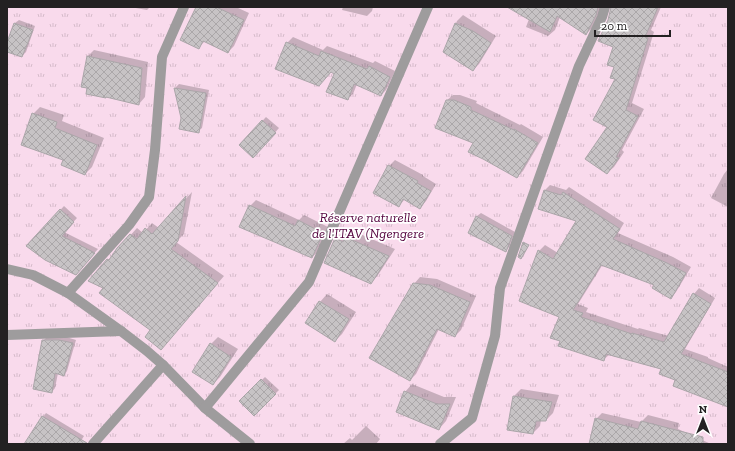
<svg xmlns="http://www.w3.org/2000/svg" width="735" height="451" viewBox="0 0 735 451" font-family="'Zilla Slab',serif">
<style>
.park{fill:url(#park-tufts)}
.shadow{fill:#0003}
.building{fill:url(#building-cross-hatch);stroke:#aba6a9}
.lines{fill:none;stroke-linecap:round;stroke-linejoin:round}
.street{stroke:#9e9c9d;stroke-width:10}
.labels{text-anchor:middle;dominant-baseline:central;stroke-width:3.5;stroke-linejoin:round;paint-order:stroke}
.park-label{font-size:14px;font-style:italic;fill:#55043f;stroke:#fff}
</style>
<defs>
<pattern id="park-tufts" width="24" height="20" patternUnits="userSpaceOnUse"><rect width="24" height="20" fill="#f9daec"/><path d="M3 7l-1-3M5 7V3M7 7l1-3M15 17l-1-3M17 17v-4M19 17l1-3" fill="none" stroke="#d5bbca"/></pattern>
<pattern id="building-cross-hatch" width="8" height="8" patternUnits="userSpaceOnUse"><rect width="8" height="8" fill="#c7c3c5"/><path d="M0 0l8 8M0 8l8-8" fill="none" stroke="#aba7a9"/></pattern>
</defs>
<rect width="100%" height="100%" fill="#f7f2f4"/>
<rect class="park" x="7" y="7" width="721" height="437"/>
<g class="shadow">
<polygon points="130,7 150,7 147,10"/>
<polygon points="197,7 236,7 249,13 234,46 228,52 205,41 198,48"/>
<polygon points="343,7 373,7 372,11 367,16 342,10"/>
<polygon points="509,7 602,7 592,28 586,34 560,17 555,30 548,36 526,27 529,19"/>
<polygon points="612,7 661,7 651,30 654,32 632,103 644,109 622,150 624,152 614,167 607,173 608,127 617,78 614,47 609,19"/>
<polygon points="463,15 496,36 479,64 473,70 444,51 457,21"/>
<polygon points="19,20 35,26 26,52 22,56 7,50 7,45 15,23"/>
<polygon points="293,37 323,50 327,46 373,63 375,61 395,71 386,90 381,95 357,84 353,94 347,99 335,73 287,43"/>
<polygon points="94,50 148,62 145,97 139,104 88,56"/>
<polygon points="179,84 209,90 202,128 198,131 182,118 175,88"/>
<polygon points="453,95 460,95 477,101 476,103 520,125 521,124 543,137 523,171 517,177 474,142 446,101"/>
<polygon points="40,107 64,115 62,121 104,138 92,167 85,174 64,160 33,114"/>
<polygon points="266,117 279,128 256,154 240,145"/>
<polygon points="395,160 423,175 423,176 436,184 426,201 420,208 405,199 399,206 389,166"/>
<polygon points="728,169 728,207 711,198 724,174"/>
<polygon points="550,185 566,190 569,187 624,223 618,233 673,257 691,267 676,292 671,298 656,284 603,264 578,304 588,308 586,312 638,329 639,328 669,336 694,294 699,288 715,298 685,349 708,357 708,358 728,367 728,406 676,380 662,369 609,355 603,360 561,341 560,316 539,251 545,245 558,253 577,221 544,191"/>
<polygon points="192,192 184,234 176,242 224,276 167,342 152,330 104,287 108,260 137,228 143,233 152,223 159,228"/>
<polygon points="256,200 299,220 304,215 328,227 318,252 312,257 250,206"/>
<polygon points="64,206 77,218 64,232 98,249 79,270 27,246"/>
<polygon points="481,213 515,232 509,247 506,251 469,233 477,216"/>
<polygon points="353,231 395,249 378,275 371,283 336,239 343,232 349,235"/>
<polygon points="420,277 437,279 476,296 461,330 455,336 439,329 416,374 410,380 414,284"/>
<polygon points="327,294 356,312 342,334 335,341 320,302"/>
<polygon points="63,336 76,340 67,371 64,375 58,373 55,388 52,392 43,341 47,337"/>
<polygon points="218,337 238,349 220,377 213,384 211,344"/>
<polygon points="265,377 279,390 254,415 240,401"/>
<polygon points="412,384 444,397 456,397 446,421 439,429 405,392"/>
<polygon points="521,389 559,395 553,413 546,420 541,420 540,426 533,433 514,396"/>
<polygon points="46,413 84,436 79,444 42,444 43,417"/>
<polygon points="602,413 641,422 648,415 679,423 678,429 711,444 590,444 596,419"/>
<polygon points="366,426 380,439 376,444 343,444 350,438 352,440"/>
</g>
<g class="building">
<polygon points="196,7 216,7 244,20 228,53 203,41 199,49 180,40"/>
<polygon points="507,7 598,7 596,15 586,35 557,16 550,32"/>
<polygon points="611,7 658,7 645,37 648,38 626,110 638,116 616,157 619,158 607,174 585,159 607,127 593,120 615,79 610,78 614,67 607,65 613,47 598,41 608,20"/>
<polygon points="14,23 33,30 22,57 7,52 7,42"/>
<polygon points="455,23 473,31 491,43 473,71 443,52"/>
<polygon points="286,42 319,56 321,51 367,69 369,66 390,77 381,96 354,84 348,100 326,92 334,74 331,72 319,86 275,69"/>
<polygon points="87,56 142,68 139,105 106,97 106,98 86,94 87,88 81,87"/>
<polygon points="174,88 206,93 199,133 179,129 181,118"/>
<polygon points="446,100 454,100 471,107 471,110 514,130 514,129 538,143 517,178 483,159 468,152 473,143 435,128"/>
<polygon points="32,113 57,122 55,128 97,145 85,175 61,165 63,160 21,145"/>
<polygon points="262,120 276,133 253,158 239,145"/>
<polygon points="388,165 418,181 417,183 431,191 420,209 403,199 399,207 373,193"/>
<polygon points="544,190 561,195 563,192 620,229 613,239 667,263 686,273 671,299 652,288 654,285 601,265 573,310 583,313 581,317 632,334 632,333 664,342 693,293 711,304 681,354 728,372 728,407 673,386 675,380 659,374 661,369 606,354 604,361 558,346 560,341 550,338 559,317 519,301 538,250 553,259 576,221 538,209"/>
<polygon points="186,196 178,241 171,249 218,283 161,350 145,337 150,330 99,293 103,288 88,281 107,259 109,260 117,248 130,234 137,239 145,228 152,234"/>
<polygon points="249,205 295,226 298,220 323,233 312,258 239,227"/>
<polygon points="60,209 74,222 62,236 95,253 76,275 45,260 26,246"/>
<polygon points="476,216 512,236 506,252 468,233"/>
<polygon points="345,237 389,256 371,284 324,263 335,238 343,242"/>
<polygon points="523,242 529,245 521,259 518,257"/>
<polygon points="413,283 430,285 470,302 455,337 437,329 410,381 369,358"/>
<polygon points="319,301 349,319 335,342 305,323"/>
<polygon points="42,340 59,340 73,343 64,376 55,373 52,393 33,389"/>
<polygon points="210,343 231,357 213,385 192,372"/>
<polygon points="261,379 276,394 254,416 239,401"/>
<polygon points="404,391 437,404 450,404 439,430 396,412"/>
<polygon points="513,396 552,402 546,421 536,421 533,434 507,430"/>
<polygon points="42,416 87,443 87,444 24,444"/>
<polygon points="595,418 638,429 641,421 703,437 703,444 589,444"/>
</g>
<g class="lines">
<g class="street">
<polyline points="7,269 33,275 68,293 121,331 147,351 163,365 205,408 250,444"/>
<polyline points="68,293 129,225 149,197 155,150 162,57 184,7"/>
<polyline points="7,335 121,331"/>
<polyline points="205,408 309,282 428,7"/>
<polyline points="93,444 163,365"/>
<polyline points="440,444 472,418 495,336 500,288 579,66 602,17 605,7"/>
</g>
</g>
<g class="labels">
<g class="park-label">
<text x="368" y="217">Réserve naturelle<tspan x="368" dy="16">de l'ITAV (Ngengere</tspan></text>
</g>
</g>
<rect width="735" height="451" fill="none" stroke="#232122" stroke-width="16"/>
<g transform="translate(703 419)" stroke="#ffffff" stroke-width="3" paint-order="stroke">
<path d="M0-3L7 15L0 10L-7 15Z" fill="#232122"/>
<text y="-6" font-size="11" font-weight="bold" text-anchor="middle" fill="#232122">N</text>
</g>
<path d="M595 30v6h75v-6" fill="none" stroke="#232122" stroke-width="2"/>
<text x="601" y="30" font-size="12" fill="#232122" stroke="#ffffff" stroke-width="3" paint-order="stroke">20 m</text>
</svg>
